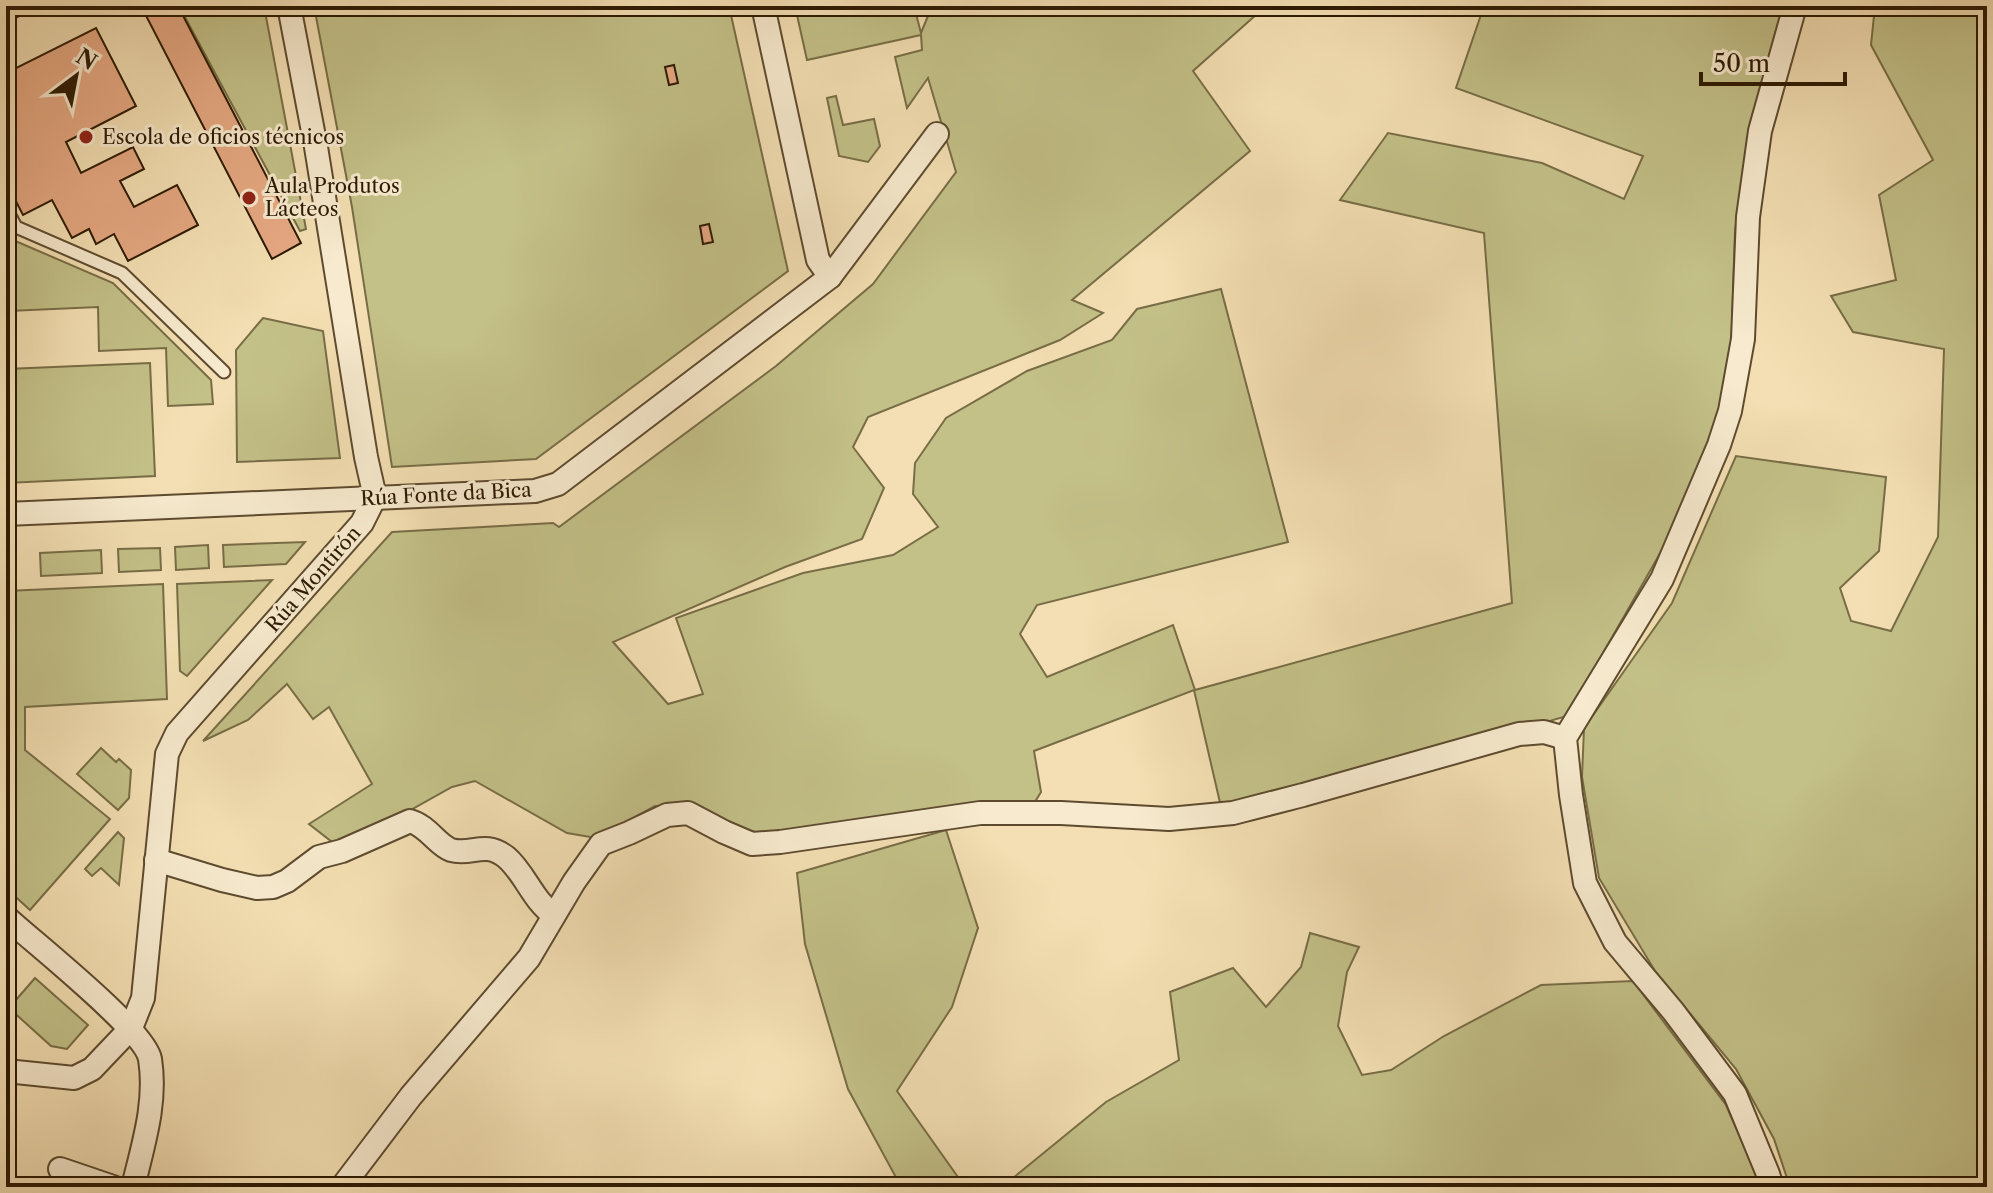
<svg xmlns="http://www.w3.org/2000/svg" width="1993" height="1193" viewBox="0 0 1993 1193" font-family="'Libre Caslon Text',serif">
<style>
.green{fill:#c3c088;stroke:#786d46;stroke-width:2}
.building{fill:#e6a983;stroke:#2d1a03;stroke-width:2}
.lines{fill:none;stroke-linecap:round;stroke-linejoin:round}
.service-casing{stroke:#5e4b2f;stroke-width:15}
.minor-casing{stroke:#5e4b2f;stroke-width:26}
.service{stroke:#f7eace;stroke-width:11}
.minor{stroke:#f7eace;stroke-width:22}
.poi-dot{fill:#8f2418;stroke:#f7eace;stroke-width:3}
.labels{text-anchor:middle;dominant-baseline:central;stroke-width:6;stroke-linejoin:round;paint-order:stroke}
.poi-label{font-size:20px;fill:#2d1a03;stroke:#f7eace;text-anchor:start}
.street-label{font-size:20px;fill:#2d1a03;stroke:#f7eace}
</style>
<rect width="100%" height="100%" fill="#f3dfb3"/>
<filter id="stains"><feTurbulence type="fractalNoise" baseFrequency=".0025" numOctaves="4"/><feColorMatrix values="0 0 0 0 .2 0 0 0 0 .09 0 0 0 0 .02 0 0 0 .5 -.17"/></filter>
<radialGradient id="worn" r=".72"><stop offset=".6" stop-color="#630" stop-opacity="0"/><stop offset="1" stop-color="#630" stop-opacity=".3"/></radialGradient>
<g class="green">
<polygon points="179,6 264,6 306,229 300,231"/>
<polygon points="314,6 729,6 788,271 536,459 392,467 352,207"/>
<polygon points="795,6 914,6 921,33 932,6 1266,6 1193,71 1250,151 1072,300 1103,313 1060,340 868,417 853,447 884,488 862,539 785,567 613,642 668,704 703,694 676,618 803,573 893,555 938,527 913,494 915,463 946,418 1027,371 1112,340 1137,309 1221,289 1288,542 1037,605 1020,634 1047,677 1173,625 1195,690 1512,603 1484,233 1340,200 1388,133 1542,163 1624,199 1643,156 1456,88 1484,6 1784,6 1750,124 1735,231 1730,383 1698,487 1567,716 1363,775 1221,807 1194,690 1034,751 1041,792 1033,805 765,839 690,806 655,806 596,838 567,833 475,781 452,787 373,831 336,845 309,824 372,784 329,707 313,719 287,684 248,720 203,741 392,532 553,523 559,527 776,366 873,284 956,172 928,78 907,108 895,57 922,50 921,35 807,60"/>
<polygon points="1875,6 1987,6 1987,1187 1790,1187 1774,1139 1736,1069 1655,971 1599,878 1582,777 1584,728 1672,603 1736,456 1886,477 1879,551 1840,588 1851,621 1891,631 1938,537 1944,349 1853,332 1831,296 1896,280 1879,195 1933,160 1871,45"/>
<polygon points="836,96 843,125 874,119 880,146 868,162 839,156 827,98"/>
<polygon points="6,237 113,283 211,380 213,404 168,406 166,348 99,351 98,307 9,311"/>
<polygon points="263,318 323,331 340,458 237,462 236,350"/>
<polygon points="150,363 155,476 6,483 6,369"/>
<polygon points="305,542 286,564 224,567 223,545"/>
<polygon points="208,545 209,568 176,570 175,547"/>
<polygon points="160,548 161,570 119,572 118,549"/>
<polygon points="101,550 102,573 41,576 40,553"/>
<polygon points="272,580 187,676 180,671 177,584"/>
<polygon points="163,584 167,699 25,707 25,750 110,819 30,910 6,888 6,591"/>
<polygon points="101,748 116,762 119,759 131,770 129,798 118,810 77,774"/>
<polygon points="946,830 978,928 952,1007 897,1091 965,1187 903,1187 899,1183 848,1089 805,944 797,873"/>
<polygon points="118,832 124,838 119,885 101,868 92,876 85,869"/>
<polygon points="1310,933 1359,947 1347,972 1338,1026 1362,1075 1391,1070 1444,1036 1541,985 1633,981 1726,1105 1762,1187 1002,1187 1106,1102 1179,1060 1170,992 1233,968 1266,1007 1301,967"/>
<polygon points="35,978 88,1025 67,1049 51,1046 9,1008"/>
</g>
<g class="building">
<polygon points="6,6 36,6 36,7 6,23"/>
<polygon points="141,6 178,6 301,243 272,259"/>
<polygon points="96,28 136,106 66,142 81,173 133,147 144,169 120,181 134,207 177,185 198,225 128,261 114,234 96,244 89,229 72,238 52,200 23,215 6,182 6,73"/>
<polygon points="674,65 678,83 669,85 665,67"/>
<polygon points="709,224 713,242 703,244 700,226"/>
</g>
<g class="lines">
<defs>
<polyline id="service" points="6,208 16,227 122,273 224,372"/>
<g id="minor">
<polyline points="763,6 818,260 830,277"/>
<polyline points="6,514 535,491 558,484 830,277 937,134"/>
<path d="M156 860 222 880 257 888 273 887 287 881 319 857 342 851 410 821C428 826 437 845 451 850 472 856 484 840 506 857 525 873 533 901 554 915"/>
<path d="M6 917C33 942 145 1030 150 1059 157 1103 143 1145 133 1187"/>
<polyline points="6,1071 74,1078 92,1069 131,1028 143,998 167,754 177,733 362,523 375,497 366,457 316,147 289,6"/>
<polyline points="60,1169 113,1187"/>
<polyline points="342,1187 411,1096 529,958 574,882 601,844 629,833 667,815 688,813 724,832 752,844 780,842 980,813 1061,813 1169,819 1233,813 1303,795 1519,734 1544,732 1565,738"/>
<polyline points="1772,1187 1768,1174 1735,1094 1673,1011 1615,942 1585,883 1571,795 1565,738 1662,579 1719,445 1730,411 1743,339 1748,217 1760,131 1795,6"/>
</g>
</defs>
<use href="#service" class="service-casing"/>
<use href="#minor" class="minor-casing"/>
<use href="#service" class="service"/>
<use href="#minor" class="minor"/>
</g>
<g class="poi-dot">
<circle cx="86" cy="137" r="8"/>
<circle cx="249" cy="198" r="8"/>
</g>
<g class="labels">
<g class="poi-label">
<text x="102" y="137">Escola de oficios técnicos</text>
<text x="265" y="186">Aula Produtos<tspan x="265" dy="23">Lácteos</tspan></text>
</g>
<g class="street-label">
<text transform="translate(446 494) rotate(-3)">Rúa Fonte da Bica</text>
<text transform="translate(313 579) rotate(-49)">Rúa Montirón</text>
</g>
</g>
<rect width="1993" height="1193" fill="none" stroke="#f3dfb3" stroke-width="32"/>
<rect x="8" y="8" width="1977" height="1177" fill="none" stroke="#2d1a03" stroke-width="4"/>
<rect x="16" y="16" width="1961" height="1161" fill="none" stroke="#2d1a03" stroke-width="2"/>
<g transform="translate(76 76) rotate(32)" stroke="#f7eace" stroke-width="6" paint-order="stroke">
<path d="M0-6L14 30L0 20L-14 30Z" fill="#2d1a03"/>
<text y="-12" font-size="22" font-weight="bold" text-anchor="middle" fill="#2d1a03">N</text>
</g>
<path d="M1701 72v12h144v-12" fill="none" stroke="#2d1a03" stroke-width="4"/>
<text x="1713" y="72" font-size="24" fill="#2d1a03" stroke="#f7eace" stroke-width="6" paint-order="stroke">50 m</text>
<rect width="100%" height="100%" filter="url(#stains)"/>
<rect width="100%" height="100%" fill="url(#worn)"/>
</svg>
